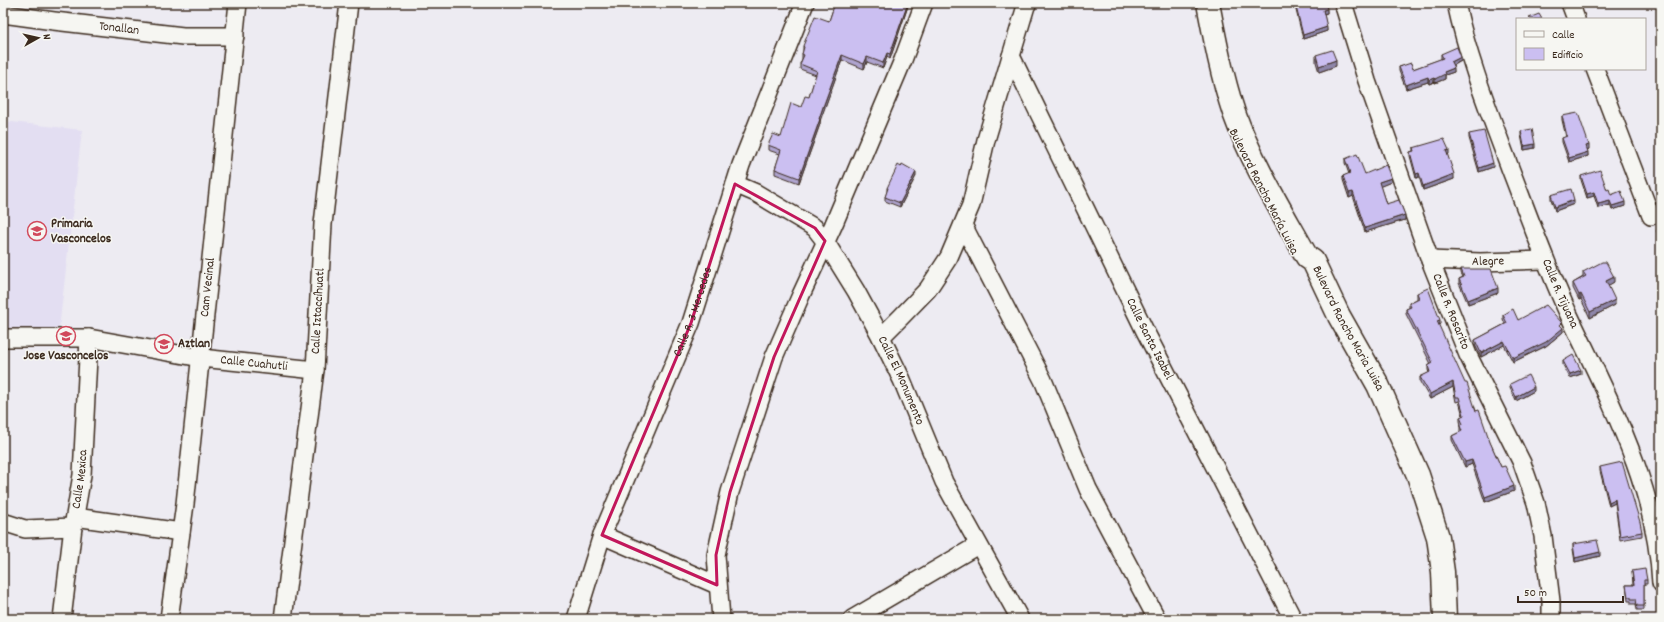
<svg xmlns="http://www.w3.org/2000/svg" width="1664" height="622" viewBox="0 0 1664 622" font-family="Dekko,sans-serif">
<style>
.built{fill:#e3def2}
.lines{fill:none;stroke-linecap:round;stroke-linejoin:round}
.street-casing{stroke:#3b2a1e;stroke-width:20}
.secondary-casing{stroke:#3b2a1e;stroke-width:25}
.path{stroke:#3b2a1e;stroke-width:2.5;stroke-dasharray:4 3;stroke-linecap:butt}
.street{stroke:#f6f6f2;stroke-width:17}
.secondary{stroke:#f6f6f2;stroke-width:22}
.wall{fill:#afa4cf;stroke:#3b2a1e}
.shaded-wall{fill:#8e86a9;stroke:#3b2a1e}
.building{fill:#cbbff1;stroke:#3b2a1e}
.marked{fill:none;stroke:#c2185b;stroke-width:3;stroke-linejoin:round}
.labels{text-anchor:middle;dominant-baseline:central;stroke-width:3;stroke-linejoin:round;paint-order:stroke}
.street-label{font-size:13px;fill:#3b2a1e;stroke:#f6f6f2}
.poi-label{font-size:13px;font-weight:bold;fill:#3b2a1e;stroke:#f6f6f2;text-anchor:start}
</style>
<rect width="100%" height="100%" fill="#edebf2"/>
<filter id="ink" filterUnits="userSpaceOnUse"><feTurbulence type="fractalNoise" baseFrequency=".025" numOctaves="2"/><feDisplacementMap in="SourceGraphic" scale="8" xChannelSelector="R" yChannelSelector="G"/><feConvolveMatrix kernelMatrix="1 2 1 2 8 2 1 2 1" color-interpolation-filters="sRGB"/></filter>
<g filter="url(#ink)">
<polygon class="built" points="3,121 82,130 58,338 3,332"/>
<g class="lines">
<defs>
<g id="street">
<path id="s1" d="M1343 3 1367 81 1430 260 1468 355 1522 463 1536 503 1543 536 1551 601V619"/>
<path id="s2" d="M1456 3C1468 59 1490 114 1510 168 1529 217 1547 267 1569 315 1610 402 1656 485 1661 583"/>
<polyline points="1570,3 1576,19"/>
<path id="s3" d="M3 14 54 21 183 36H235"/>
<path id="s4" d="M1011 56 1145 331 1293 619"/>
<polyline points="1595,69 1651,216"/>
<path id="s5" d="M735 184 756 193 815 228 825 241 856 291 881 337 902 380 944 482 1020 619"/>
<polyline points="963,225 1043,380 1088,489 1157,619"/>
<path id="s6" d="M1430 260 1480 262 1545 260"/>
<polyline points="881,337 901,317 928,289 949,257 971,205 986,140 1026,6 1028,3"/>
<path id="s7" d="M3 338H89L201 358 315 370"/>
<polyline points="75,517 181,532"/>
<polyline points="3,522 25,529 73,527"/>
<polyline points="602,535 717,585"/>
<path id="s8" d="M62 619 73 527 82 475 89 338"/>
<path id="s9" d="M169 619 185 504 238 3"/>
<path id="s10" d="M283 619 315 370 323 224 349 3"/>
<path id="s11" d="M576 619 602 535 691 323 741 165 805 3"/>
<polyline points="721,619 716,555 730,492 774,357 801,295 833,226 903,60 924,3"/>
<polyline points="852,619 978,545"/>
</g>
<g id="secondary">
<path id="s12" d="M1208 3C1215 40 1222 77 1234 113 1252 163 1281 210 1307 257L1313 261 1339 316 1378 385 1418 475 1438 537 1443 572 1445 619"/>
</g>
</defs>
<use href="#street" class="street-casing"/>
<use href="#secondary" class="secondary-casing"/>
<polyline class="path" points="1657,230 1661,238"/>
<use href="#street" class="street"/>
<use href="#secondary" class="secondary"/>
</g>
<g class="wall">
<polygon points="835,3 909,3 890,59 887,57 883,68 867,62 864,69 842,60 823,112 820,119 820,124 799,183 775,174 775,169 780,154 768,150 768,145 781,137 809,97 816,75 800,69 800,64 802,59 802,54 803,51 803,46 829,21"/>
<polygon points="1295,3 1326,3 1327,13 1324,14 1327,31 1303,39 1295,6"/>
<polygon points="1441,54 1461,61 1453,66 1454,72 1445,75 1445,79 1435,83 1434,82 1429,84 1428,82 1406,89 1399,71 1399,67 1413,69 1441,59"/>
<polygon points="1316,55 1336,66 1319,72 1316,62"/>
<polygon points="1562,116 1589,149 1587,150 1588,156 1569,162 1562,142 1562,138 1566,137 1562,120"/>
<polygon points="1521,131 1535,148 1524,150 1521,135"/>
<polygon points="1469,134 1493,167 1479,172 1469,138"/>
<polygon points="1413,148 1449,154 1447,155 1454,179 1423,190 1419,177 1416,178 1410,156 1410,152 1413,151"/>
<polygon points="1345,159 1365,174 1391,182 1380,186 1386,204 1405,220 1365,232 1353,196 1349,198 1343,180 1343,176 1349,174 1345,163"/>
<polygon points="916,176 900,207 885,201 885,197 887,192 887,188"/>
<polygon points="1581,176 1607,190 1611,195 1625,206 1612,210 1610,205 1598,208 1594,196 1587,198 1581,180"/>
<polygon points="1551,195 1574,204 1555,211 1551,199"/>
<polygon points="1461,269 1498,293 1468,304 1459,283 1459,279 1463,277 1461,273"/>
<polygon points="1583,272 1614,282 1608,285 1615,305 1590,318 1581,299 1579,300 1573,288 1573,283 1583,277"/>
<polygon points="1417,293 1440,324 1438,325 1476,411 1501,467 1514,491 1485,502 1472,464 1465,467 1452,440 1452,436 1460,432 1460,426 1461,425 1460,421 1460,417 1463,416 1459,401 1456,402 1453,387 1430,399 1420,382 1420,377 1429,373 1428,370 1428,366 1431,364 1406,314 1406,309 1409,308 1409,303 1417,299"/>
<polygon points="1503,315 1518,320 1562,327 1563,332 1546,346 1513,362 1504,345 1481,357 1475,345 1475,340 1505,324 1503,319"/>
<polygon points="1563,361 1581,374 1570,378 1563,365"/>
<polygon points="1510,384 1534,391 1516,401 1510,388"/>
<polygon points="1600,467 1642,532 1642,536 1620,540 1615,503 1609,506 1600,471"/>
<polygon points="1573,544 1600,556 1575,562 1573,549"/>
<polygon points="1632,571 1647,580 1647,584 1644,584 1644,610 1637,610 1636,604 1631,604 1631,601 1628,601 1626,585 1633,585"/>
</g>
<g class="shaded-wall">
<polygon points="908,3 909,3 890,59 890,54"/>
<polygon points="1327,9 1327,13 1323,14 1323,10"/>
<polygon points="1327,27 1327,31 1303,39 1303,35"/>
<polygon points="887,53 887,57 883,68 883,63"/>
<polygon points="842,55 842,60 819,124 819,119 823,107"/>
<polygon points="867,57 867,62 864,69 864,64"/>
<polygon points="1461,57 1461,61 1451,66 1451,62"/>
<polygon points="1336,60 1336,66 1319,72 1319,66"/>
<polygon points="1454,68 1454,72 1445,75 1445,79 1435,83 1435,79 1444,72"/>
<polygon points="1428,77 1428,82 1406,89 1406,85"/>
<polygon points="1434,78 1434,82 1429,84 1429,80"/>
<polygon points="820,119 820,124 799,183 799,178"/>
<polygon points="1535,144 1535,148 1524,150 1524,146"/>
<polygon points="1589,145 1589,149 1586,150 1586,146"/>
<polygon points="1449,150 1449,154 1446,155 1446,151"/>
<polygon points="1588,152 1588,156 1569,162 1569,158"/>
<polygon points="1493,163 1493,167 1479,172 1479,168"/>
<polygon points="916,172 916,176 900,207 900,203"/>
<polygon points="1419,173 1419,177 1416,178 1416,174"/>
<polygon points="1454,174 1454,179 1423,190 1423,186"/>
<polygon points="1391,178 1391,182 1379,187 1379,182"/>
<polygon points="1353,192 1353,196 1349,198 1349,193"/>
<polygon points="1594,192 1594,196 1587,198 1587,194"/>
<polygon points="1574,200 1574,204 1555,211 1555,207"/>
<polygon points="1610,201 1610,205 1598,208 1598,204"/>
<polygon points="1625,202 1625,206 1612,210 1612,206"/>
<polygon points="1405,215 1405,220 1365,232 1365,228"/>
<polygon points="1614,277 1614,282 1606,287 1606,281"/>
<polygon points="1498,288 1498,293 1468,304 1468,300"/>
<polygon points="1581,294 1581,299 1579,300 1579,295"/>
<polygon points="1615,300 1615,305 1590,318 1590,312"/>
<polygon points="1440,320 1440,324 1437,326 1437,321"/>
<polygon points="1563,328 1563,332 1546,346 1513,362 1513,358"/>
<polygon points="1504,341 1504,345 1481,357 1481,353"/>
<polygon points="1581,370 1581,374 1570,378 1570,374"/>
<polygon points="1453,382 1453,387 1430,399 1430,394"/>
<polygon points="1534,387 1534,391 1516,401 1516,397"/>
<polygon points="1472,460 1472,464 1465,467 1465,462"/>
<polygon points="1514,486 1514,491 1485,502 1485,497"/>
<polygon points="1615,499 1615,503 1609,506 1609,502"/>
<polygon points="1600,552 1600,556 1575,562 1575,558"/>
</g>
<g class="building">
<polygon points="835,3 908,3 890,54 887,53 883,63 867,57 864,64 842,55 823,107 819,119 820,119 799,178 775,169 781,150 768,145 773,134 781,137 791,103 801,107 805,96 809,97 817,71 800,64 804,55 802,54 804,47 803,46 815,16 829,21"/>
<polygon points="1295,3 1326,3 1327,9 1323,10 1327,27 1303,35"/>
<polygon points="1539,14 1542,19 1530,19 1529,18"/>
<polygon points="1457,47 1461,57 1451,62 1454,68 1444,72 1445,74 1435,79 1434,78 1429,80 1428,77 1406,85 1399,67 1411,63 1413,69 1443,58 1441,54"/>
<polygon points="1332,50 1336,60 1319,66 1316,55"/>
<polygon points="1578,113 1589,145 1586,146 1588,152 1569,158 1562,138 1567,136 1562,116"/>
<polygon points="1532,129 1535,144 1524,146 1521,131"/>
<polygon points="1484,131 1493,163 1479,168 1469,134"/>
<polygon points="1444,139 1449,150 1446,151 1447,153 1454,174 1423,186 1419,173 1416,174 1410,152 1414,151 1413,148"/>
<polygon points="1357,154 1365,174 1386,165 1391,178 1379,182 1386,204 1399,200 1405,215 1365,228 1353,192 1349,193 1343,176 1350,173 1345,159"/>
<polygon points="902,164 916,172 900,203 885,197 888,188 887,188 898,165 901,167"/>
<polygon points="1600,170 1607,190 1609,189 1611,195 1621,191 1625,202 1612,206 1610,201 1598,204 1594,192 1587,194 1581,176"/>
<polygon points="1571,189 1574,200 1555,207 1551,195"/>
<polygon points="1602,262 1606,262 1614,277 1606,281 1615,300 1590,312 1581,294 1579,295 1573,283 1586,276 1583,272"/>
<polygon points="1461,269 1491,269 1498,288 1468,300 1459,279 1464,277"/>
<polygon points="1428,288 1440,320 1437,321 1465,383 1467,383 1476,411 1479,410 1490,442 1501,467 1505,466 1514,486 1485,497 1472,460 1465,462 1452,436 1462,431 1460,426 1463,424 1460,417 1464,415 1459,397 1456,397 1453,382 1430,394 1420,377 1430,372 1428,366 1433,363 1406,309 1411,307 1409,303 1419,298 1417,293"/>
<polygon points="1546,305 1562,323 1560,325 1563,328 1546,342 1513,358 1504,341 1481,353 1475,340 1507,323 1503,315 1513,309 1518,320"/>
<polygon points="1573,355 1581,370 1570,374 1563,361"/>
<polygon points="1528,375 1534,387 1516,397 1510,384"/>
<polygon points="1622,462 1640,522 1642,532 1620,536 1615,499 1609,502 1600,467"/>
<polygon points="1597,540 1600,552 1575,558 1573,544"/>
<polygon points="1645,569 1647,580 1644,580 1644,606 1637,606 1636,599 1631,599 1631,597 1628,597 1626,585 1634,585 1632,571"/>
</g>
</g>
<path class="marked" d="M735 184 815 228 825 241 774 357 730 492 716 555 717 585 602 535 691 323Z"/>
<defs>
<symbol id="school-ring" viewBox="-11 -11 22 22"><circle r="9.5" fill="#f6f6f2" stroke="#d1495b" stroke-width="1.5"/><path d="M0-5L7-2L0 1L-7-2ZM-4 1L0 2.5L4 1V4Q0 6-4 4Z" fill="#d1495b"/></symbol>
</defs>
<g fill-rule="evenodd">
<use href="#school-ring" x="26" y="220" width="22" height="22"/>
<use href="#school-ring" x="55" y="325" width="22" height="22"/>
<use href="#school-ring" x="153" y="333" width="22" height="22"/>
</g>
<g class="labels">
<g class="street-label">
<text stroke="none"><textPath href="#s3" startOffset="117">Tonallan</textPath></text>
<text transform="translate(1263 192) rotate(63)">Bulevard Rancho María Luisa</text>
<text stroke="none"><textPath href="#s6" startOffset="58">Alegre</textPath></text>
<text stroke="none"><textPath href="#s9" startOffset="334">Cam Vecinal</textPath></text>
<text stroke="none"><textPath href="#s2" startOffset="309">Calle R. Tijuana</textPath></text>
<text stroke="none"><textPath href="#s10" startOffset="310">Calle Iztaccíhuatl</textPath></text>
<text stroke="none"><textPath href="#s11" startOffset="329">Calle R. 3 Mercedes</textPath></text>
<text stroke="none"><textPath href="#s1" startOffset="327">Calle R. Rosarito</textPath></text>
<text stroke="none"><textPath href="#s12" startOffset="358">Bulevard Rancho Maria Luisa</textPath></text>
<text stroke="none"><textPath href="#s4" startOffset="315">Calle Santa Isabel</textPath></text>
<text stroke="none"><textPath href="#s7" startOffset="253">Calle Cuahutli</textPath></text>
<text stroke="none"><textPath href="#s5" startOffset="267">Calle El Monumento</textPath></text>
<text stroke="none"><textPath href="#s8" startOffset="141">Calle Mexica</textPath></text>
</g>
<g class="poi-label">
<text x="51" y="224">Primaria<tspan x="51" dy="15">Vasconcelos</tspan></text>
<text x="178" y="344">Aztlan</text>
<text x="66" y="356" text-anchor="middle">Jose Vasconcelos</text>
</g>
</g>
<rect width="1664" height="622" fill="none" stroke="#f6f6f2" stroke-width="16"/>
<rect x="8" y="8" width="1648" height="606" fill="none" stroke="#3b2a1e" stroke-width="1.5" filter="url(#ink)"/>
<rect x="1516" y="18" width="130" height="52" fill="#f6f6f2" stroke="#aba49d"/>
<rect x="1524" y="31" width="20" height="6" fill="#f6f6f2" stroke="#aba49d"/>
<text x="1552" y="38" font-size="12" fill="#3b2a1e">Calle</text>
<rect x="1524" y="48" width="20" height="12" fill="#cbbff1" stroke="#aba49d"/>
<text x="1552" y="58" font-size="12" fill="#3b2a1e">Edificio</text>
<g transform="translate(38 38) rotate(82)" stroke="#f6f6f2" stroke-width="3" paint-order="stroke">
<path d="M0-3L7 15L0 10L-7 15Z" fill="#3b2a1e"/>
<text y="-6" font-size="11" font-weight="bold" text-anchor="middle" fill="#3b2a1e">N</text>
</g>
<path d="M1518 596v6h105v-6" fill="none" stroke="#3b2a1e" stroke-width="2"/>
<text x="1524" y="596" font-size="12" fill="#3b2a1e" stroke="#f6f6f2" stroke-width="3" paint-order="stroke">50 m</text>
</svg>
